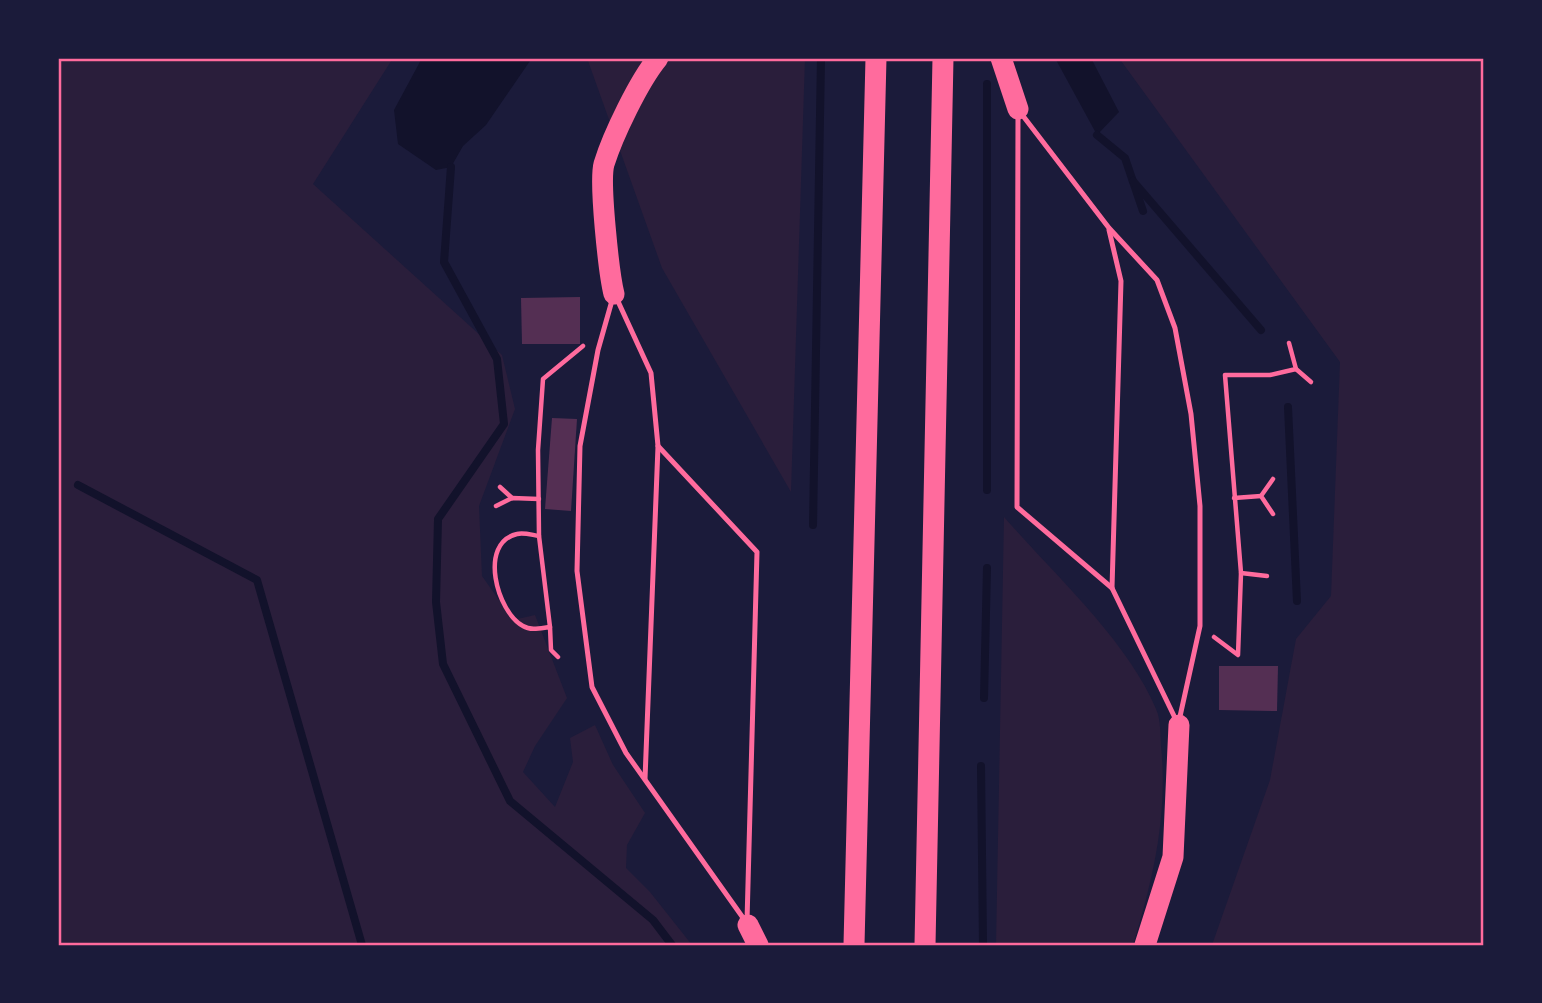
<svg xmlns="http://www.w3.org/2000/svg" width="1542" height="1003" viewBox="0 0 1542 1003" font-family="'Space Grotesk',sans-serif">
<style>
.green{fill:#2a1e3b}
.water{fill:#12122b}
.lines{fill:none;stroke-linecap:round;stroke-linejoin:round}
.stream{stroke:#12122b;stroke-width:8}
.building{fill:#542f53}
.path{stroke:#ff6b9d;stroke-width:4.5}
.service{stroke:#ff6b9d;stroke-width:5}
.motorway{stroke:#ff6b9d;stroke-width:21}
.neatline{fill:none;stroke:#ff6b9d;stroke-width:2.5}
</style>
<rect width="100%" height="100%" fill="#1b1b3a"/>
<g class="green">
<polygon points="58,58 393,58 313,184 502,355 515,409 479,506 482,576 513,620 535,615 567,698 535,746 523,772 555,807 573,762 570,738 595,725 613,765 645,813 627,845 626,868 650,892 692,945 58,945"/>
<polygon points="587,58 805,58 791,492 662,268"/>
<polygon points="1119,58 1484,58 1484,945 1212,945 1270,780 1296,639 1331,596 1340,362"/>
<path d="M1004 517C1053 573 1128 641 1156 709 1161 720 1160 734 1161 746 1168 816 1153 879 1133 945H996Z"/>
</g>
<g class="water">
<polygon points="422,58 532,58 486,125 463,146 451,167 436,170 398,144 394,110"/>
<polygon points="1055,58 1091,58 1119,112 1097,135"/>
</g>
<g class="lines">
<g class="stream">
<polyline points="1097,135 1125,158 1143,211"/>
<polyline points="451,167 444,262 497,359 504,424 438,519 436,602 443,664 510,801 653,920 672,945"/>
<polyline points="1133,181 1261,330"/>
<polyline points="1288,407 1297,601"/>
<polyline points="78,485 257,580 362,945"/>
<polyline points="987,490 987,84"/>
<polyline points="813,525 821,58"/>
<polyline points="984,698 987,568"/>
<polyline points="981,766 983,945"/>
</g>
</g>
<g class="building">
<polygon points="580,297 580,344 522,344 521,298"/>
<polygon points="552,418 577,419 571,511 545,509"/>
<polygon points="1219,666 1278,666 1277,711 1219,710"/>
</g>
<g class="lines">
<g class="path">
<polyline points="1296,369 1311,382"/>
<polyline points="1273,479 1261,496 1273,514"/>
<polyline points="500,487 512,498"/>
<polyline points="1234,498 1261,496"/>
<polyline points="496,506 512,498 539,499"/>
<path d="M539 536C532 535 523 532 517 534 478 543 497 612 523 626 531 631 541 628 550 627L551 650 558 657"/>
<polyline points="1241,573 1267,576"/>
<polyline points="550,627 539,536 538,450 543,379 583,346"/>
<polyline points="1214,637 1238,655 1241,573 1225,375 1270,375 1296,369 1289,343"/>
</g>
<g class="service">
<polyline points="1020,112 1109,228 1157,280 1175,328 1191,414 1200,506 1200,626 1179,721"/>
<polyline points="1018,113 1017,507 1112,588"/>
<polyline points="1109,230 1121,281 1112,588 1177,722"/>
<polyline points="613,297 598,350 580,446 577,571 592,687 626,753 746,922"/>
<polyline points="616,297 651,373 658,446 645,779"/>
<polyline points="658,446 757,552 747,921"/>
</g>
<g class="motorway">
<polyline points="1001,58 1018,109"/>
<path d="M614 294C609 274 599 182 604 164 613 135 639 81 658 58"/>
<polyline points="748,925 758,945"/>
<polyline points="854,945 876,58"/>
<polyline points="925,945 943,58"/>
<polyline points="1145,945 1173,857 1179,725"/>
</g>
</g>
<rect width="1542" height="1003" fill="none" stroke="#1b1b3a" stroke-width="119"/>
<rect x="60" y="60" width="1422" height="884" class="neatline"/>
</svg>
